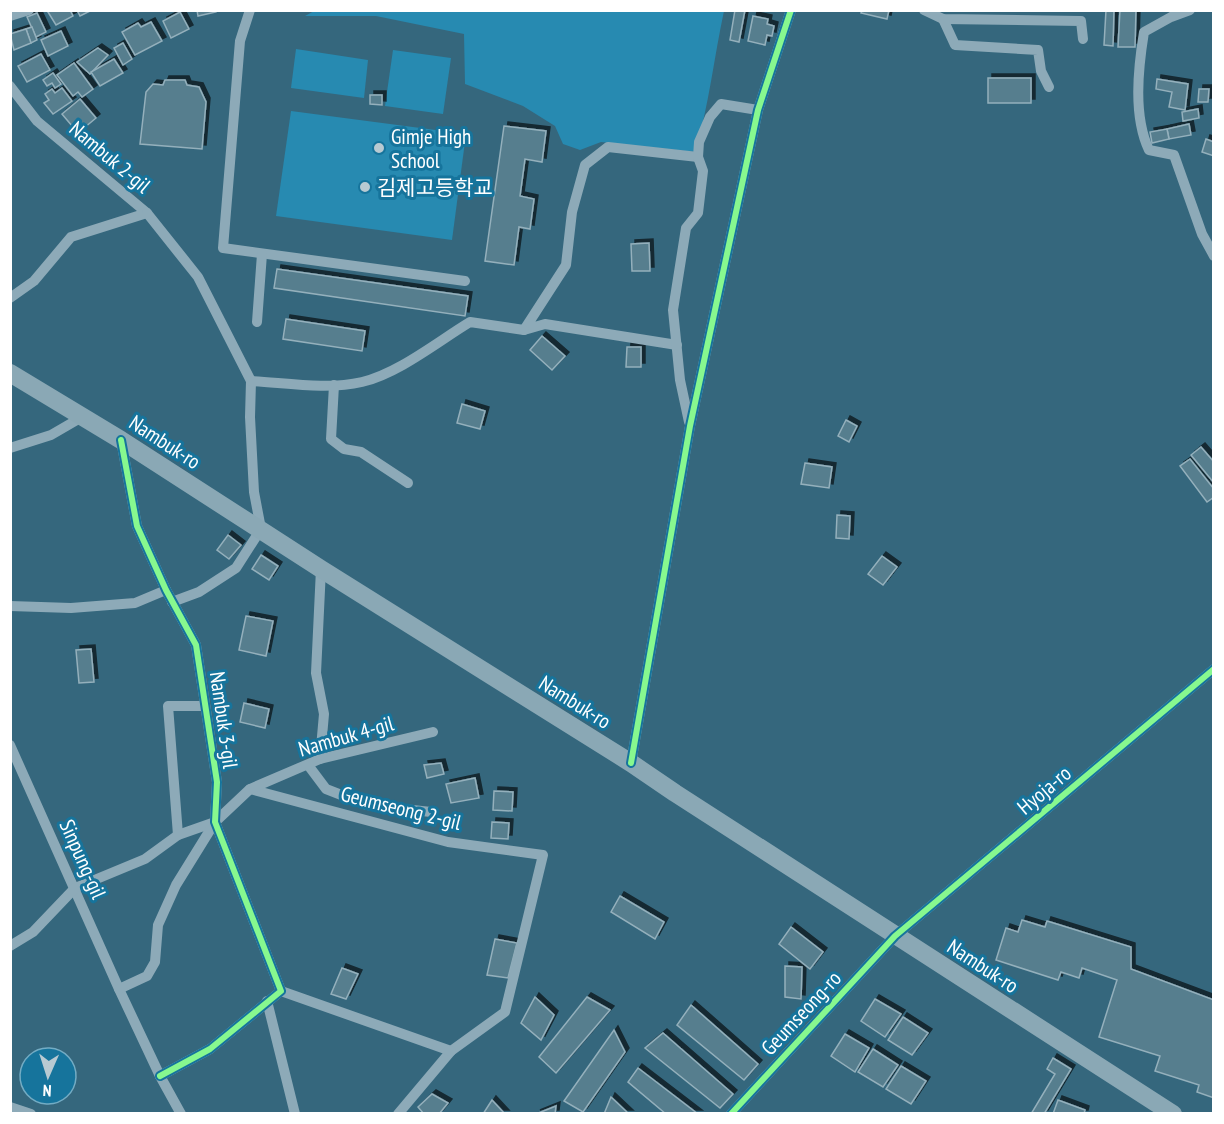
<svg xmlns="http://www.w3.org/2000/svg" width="1224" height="1124" viewBox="0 0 1224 1124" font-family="'PT Sans Narrow','Noto Sans KR',sans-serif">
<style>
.green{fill:#278ab1}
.building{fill:#567e8e;stroke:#94b0bc;stroke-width:1.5;filter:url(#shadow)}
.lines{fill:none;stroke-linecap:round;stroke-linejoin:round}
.minor{stroke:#8daab8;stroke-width:10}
.major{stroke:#8aa8b5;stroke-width:18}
.cycleway-casing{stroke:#16749c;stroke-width:10}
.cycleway{stroke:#87f88f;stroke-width:6}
.poi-dot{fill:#b8cad2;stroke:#16749c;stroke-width:2}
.labels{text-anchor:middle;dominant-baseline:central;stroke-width:6;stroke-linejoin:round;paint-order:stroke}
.poi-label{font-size:21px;fill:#fff;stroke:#16749c;text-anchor:start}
.street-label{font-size:21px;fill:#fff;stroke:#16749c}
</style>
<defs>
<filter id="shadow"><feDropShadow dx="4" dy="-4" stdDeviation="0" flood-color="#0009"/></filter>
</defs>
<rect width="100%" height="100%" fill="#35677d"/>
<g class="green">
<path d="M316 10 724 11C714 57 709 106 695 152L601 142 580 150 563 144 555 126 523 106 465 84 464 34 376 16H305Z"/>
<polygon points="296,49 368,60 364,98 291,88"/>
<polygon points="393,50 451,58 443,114 385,106"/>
<polygon points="291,111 466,134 452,240 276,216"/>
</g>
<g class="building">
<polygon points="50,10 70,10 73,16 56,25 48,12"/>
<polygon points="77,10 92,10 80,16"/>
<polygon points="197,10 216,10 216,12 198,16"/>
<polygon points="735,10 745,10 739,42 730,40"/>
<polygon points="862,10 889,10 887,19 861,13"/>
<polygon points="1106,10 1114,10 1113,46 1104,45"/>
<polygon points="1120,10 1136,10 1135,47 1118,47"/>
<polygon points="180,12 189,29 171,38 163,21"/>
<polygon points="37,13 46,32 36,37 27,17"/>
<polygon points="753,16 768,19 767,24 774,26 772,36 767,35 765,45 748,41"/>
<polygon points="151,22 162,41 135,55 122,32 138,23 141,27"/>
<polygon points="32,27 37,40 31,43 26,29"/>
<polygon points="26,29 31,43 14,50 10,34"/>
<polygon points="61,31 68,46 48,56 41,40"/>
<polygon points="123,43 132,59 123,65 114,48"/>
<polygon points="98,48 108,55 90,74 77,62"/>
<polygon points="41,54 50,70 27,82 18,66"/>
<polygon points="114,59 123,73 100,86 91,72"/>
<polygon points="74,63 93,89 82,97 78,92 73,96 57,75"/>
<polygon points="53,73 61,84 55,88 52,83 47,86 43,80"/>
<rect x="988" y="78" width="43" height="25"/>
<polygon points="1157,79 1188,84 1185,110 1169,107 1172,92 1156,89"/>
<polygon points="165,80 185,80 187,85 199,87 206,102 202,149 140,144 146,92 153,84 163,85"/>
<polygon points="62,88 72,101 53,114 44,103 49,100 45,94 52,89 55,93"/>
<polygon points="1199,89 1209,89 1208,102 1198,102"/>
<polygon points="370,95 382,95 382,105 370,104"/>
<polygon points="80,99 96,118 78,133 62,114"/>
<polygon points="1198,109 1199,118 1183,121 1182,112"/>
<polygon points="1189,124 1191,135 1169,139 1167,129"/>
<polygon points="504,126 546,131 542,162 525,159 520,196 534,199 530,229 519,227 514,265 485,261"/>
<polygon points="1167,129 1169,139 1152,143 1150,132"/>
<polygon points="1206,139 1214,142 1214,156 1202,152"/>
<polygon points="649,243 650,271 632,271 631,244"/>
<polygon points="277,269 468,296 465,316 274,288"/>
<polygon points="286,319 365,331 362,351 283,339"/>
<polygon points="542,336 565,356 552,370 530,350"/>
<polygon points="627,347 641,347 641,367 626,367"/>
<polygon points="462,404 485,411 480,429 457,423"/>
<polygon points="846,420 857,426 849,442 838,436"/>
<polygon points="1201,447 1214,462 1214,483 1191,455"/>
<polygon points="1190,459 1214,489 1214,497 1207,502 1180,466"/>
<polygon points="805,463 832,467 829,488 801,484"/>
<polygon points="837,515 850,516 849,539 836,538"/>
<polygon points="228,535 241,545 229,559 217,550"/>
<polygon points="261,555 278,566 269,580 252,569"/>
<polygon points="882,556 897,567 883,585 868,574"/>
<polygon points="246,616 273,621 266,656 239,650"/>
<polygon points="91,649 94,682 79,683 76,650"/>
<polygon points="244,703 269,709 265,728 240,722"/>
<polygon points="441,763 444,774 427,778 424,765"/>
<polygon points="475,778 479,798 451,803 446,784"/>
<polygon points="494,791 513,792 512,811 493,810"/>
<polygon points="492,822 509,823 508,839 491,838"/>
<polygon points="620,896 664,922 655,939 611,912"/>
<polygon points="1022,920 1045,927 1047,921 1131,947 1131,969 1214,1000 1214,1098 1197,1092 1199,1085 1155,1071 1160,1056 1099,1037 1117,980 1082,968 1079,978 1061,972 1058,980 996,960 1006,928 1018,932"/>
<polygon points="791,927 823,952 810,969 779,944"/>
<polygon points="495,939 517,943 508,978 487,975"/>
<polygon points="785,966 802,967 801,999 785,997"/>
<polygon points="342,968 358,974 346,999 331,994"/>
<polygon points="535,997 554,1015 541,1040 521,1023"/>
<polygon points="587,997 610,1010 556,1073 539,1057"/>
<polygon points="875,999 901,1014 885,1037 861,1021"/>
<polygon points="691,1005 758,1064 744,1080 677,1025"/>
<polygon points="903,1017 928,1033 912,1055 888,1040"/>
<polygon points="614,1030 625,1052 583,1112 564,1101"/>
<polygon points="663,1033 733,1094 720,1108 645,1048"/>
<polygon points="845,1034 869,1048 855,1072 831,1056"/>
<polygon points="873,1049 898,1065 883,1087 858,1072"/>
<polygon points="1053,1058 1071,1069 1044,1114 1031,1114 1055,1074 1047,1069"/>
<polygon points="901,1066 926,1081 911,1104 886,1089"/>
<polygon points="638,1068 698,1114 666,1114 628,1082"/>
<polygon points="432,1094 448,1103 439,1114 424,1114 418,1107"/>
<polygon points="611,1097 629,1114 604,1114"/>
<polygon points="492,1100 505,1114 483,1114"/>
<polygon points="1058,1100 1085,1110 1084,1114 1053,1114"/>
<polygon points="556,1106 555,1114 536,1114"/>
</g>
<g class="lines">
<g class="minor">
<polyline points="250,10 240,41 223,248 465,281"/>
<polyline points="924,10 943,19 1081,21 1083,39"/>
<path d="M1190 10 1171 17 1144 32C1138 69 1133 116 1149 150L1174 155 1202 234 1214 256"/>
<polyline points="10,16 29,10"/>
<polyline points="943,19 955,45 1038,50 1041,71 1049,87"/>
<polyline points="10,86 37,121 147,213 71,237 34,281 10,298"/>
<polyline points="147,213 198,277 251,381 250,417 254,492 261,529 236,568 199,592 172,602"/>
<polyline points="257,322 262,254"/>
<polyline points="677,345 545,324 524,330 566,265 572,212 585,165 608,147 698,157"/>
<path d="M251 381C287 383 327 390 362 382 399 373 437 342 470 322L524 330"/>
<polyline points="334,385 331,439 344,449 361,452 408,483"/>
<polyline points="689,422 680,380 673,310 686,228 698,213 703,171 698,157 699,142 710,117 721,104 758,110"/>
<polyline points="121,440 137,526 166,590 196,645 217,782 215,822 281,991 210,1049 160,1076"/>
<polyline points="10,448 51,435 82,417"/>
<polyline points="10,606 71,608 135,603 166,590"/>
<polyline points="10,745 119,989 160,1076 181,1114"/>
<polyline points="320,759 324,714 316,673 321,569"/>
<polyline points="631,763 690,426 758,110 791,10"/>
<polyline points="308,765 326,789 367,805 431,812"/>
<polyline points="250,789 448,842 543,855 505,1012 451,1051 398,1114"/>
<polyline points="178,835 168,706 205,706"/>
<polyline points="10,946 33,932 75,888 145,859 178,835 215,822 250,789 320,759 433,732"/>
<polyline points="119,989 147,976 155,962 158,925 176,885 215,822"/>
<polyline points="281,991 451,1051"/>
<polyline points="267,1001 295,1114"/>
<polyline points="10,1107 31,1114"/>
<polyline points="731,1114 895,936 1214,669"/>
</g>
<polyline class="major" points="10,373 121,440 321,569 631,763 675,793 1173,1114"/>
<defs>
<g id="cycleway">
<polyline points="121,440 137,526 166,590 196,645 217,782 215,822 281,991 210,1049 160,1076"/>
<polyline points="631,763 690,426 758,110 791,10"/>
<polyline points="731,1114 895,936 1214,669"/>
</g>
</defs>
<use href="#cycleway" class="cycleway-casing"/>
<use href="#cycleway" class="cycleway"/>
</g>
<g class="poi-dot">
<circle cx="379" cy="148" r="6"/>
<circle cx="365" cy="187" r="6"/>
</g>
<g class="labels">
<g class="poi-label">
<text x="391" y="136">Gimje High<tspan x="391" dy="24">School</tspan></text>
<text x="377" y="187">김제고등학교</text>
</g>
<g class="street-label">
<text transform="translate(110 157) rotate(40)">Nambuk 2-gil</text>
<text transform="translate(165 442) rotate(33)">Nambuk-ro</text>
<text transform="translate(575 702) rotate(32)">Nambuk-ro</text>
<text transform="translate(224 720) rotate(82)">Nambuk 3-gil</text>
<text transform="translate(346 736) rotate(-16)">Nambuk 4-gil</text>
<text transform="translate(1044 790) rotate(-40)">Hyoja-ro</text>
<text transform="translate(401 808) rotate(14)">Geumseong 2-gil</text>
<text transform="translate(83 859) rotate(66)">Sinpung-gil</text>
<text transform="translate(983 966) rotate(33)">Nambuk-ro</text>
<text transform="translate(801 1013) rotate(-47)">Geumseong-ro</text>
</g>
</g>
<rect width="1224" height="1124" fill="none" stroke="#ffffff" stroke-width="24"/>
<g transform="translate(48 1076) rotate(183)"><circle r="28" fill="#16749c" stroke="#73acc4" stroke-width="1.5"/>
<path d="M0-4.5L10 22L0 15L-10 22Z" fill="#b8cad2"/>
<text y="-9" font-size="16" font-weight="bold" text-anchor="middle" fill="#ffffff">N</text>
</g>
</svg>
